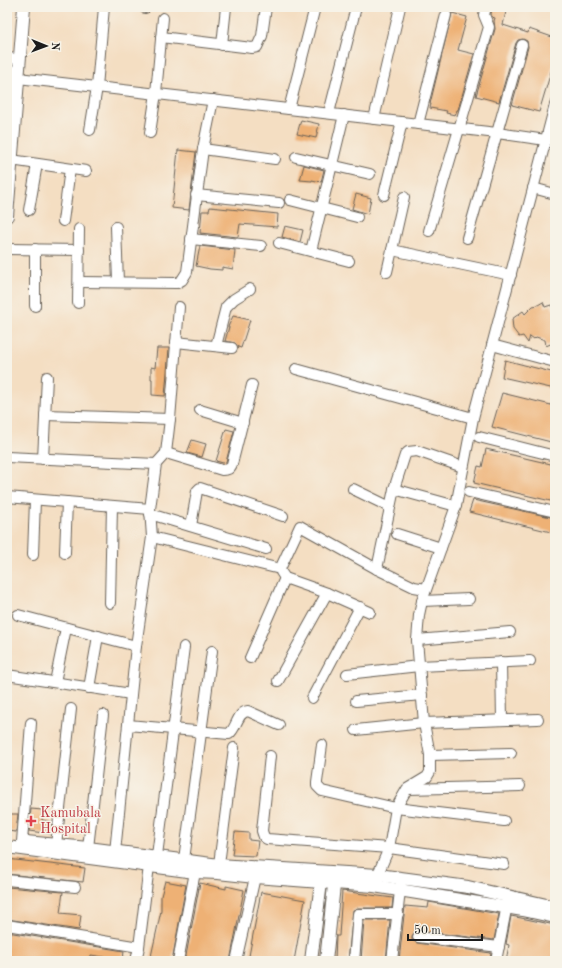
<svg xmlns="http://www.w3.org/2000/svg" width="562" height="968" viewBox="0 0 562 968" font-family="'Old Standard TT',serif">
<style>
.building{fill:#eeb175}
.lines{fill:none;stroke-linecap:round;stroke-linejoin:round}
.minor-casing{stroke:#686056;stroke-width:12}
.tertiary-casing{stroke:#686056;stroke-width:14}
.minor{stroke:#fff;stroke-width:10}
.tertiary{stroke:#fff;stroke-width:12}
.health-dot{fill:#e0444e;stroke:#f7f3e8;stroke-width:1.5}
.labels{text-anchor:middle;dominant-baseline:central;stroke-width:3;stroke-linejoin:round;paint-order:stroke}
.health-label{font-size:14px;fill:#be3a42;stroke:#f7f3e8;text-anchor:start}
</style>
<rect width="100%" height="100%" fill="#f7f3e8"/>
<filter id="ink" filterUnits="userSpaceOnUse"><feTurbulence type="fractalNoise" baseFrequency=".025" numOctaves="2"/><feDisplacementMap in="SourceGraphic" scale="8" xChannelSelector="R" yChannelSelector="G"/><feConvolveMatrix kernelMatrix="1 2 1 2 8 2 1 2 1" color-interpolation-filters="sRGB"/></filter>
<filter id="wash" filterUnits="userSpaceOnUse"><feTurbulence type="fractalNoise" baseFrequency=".012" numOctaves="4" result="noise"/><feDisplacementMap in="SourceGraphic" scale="16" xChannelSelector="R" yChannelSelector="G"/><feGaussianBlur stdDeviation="0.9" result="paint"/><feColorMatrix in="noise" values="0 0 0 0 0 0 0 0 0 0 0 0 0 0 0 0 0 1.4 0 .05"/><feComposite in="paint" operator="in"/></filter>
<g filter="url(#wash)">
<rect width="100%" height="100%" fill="#f4dec2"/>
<g id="blocks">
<g class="building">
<polygon points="492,7 507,7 503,25 528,33 529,29 555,38 555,57 553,65 539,112 512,105 528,47 527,41 523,39 518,40 516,43 499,102 476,96 495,29 494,21 495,18 492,17 491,14"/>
<polygon points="452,13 467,17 458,50 474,54 458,110 457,110 455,115 446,113 447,111 430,108 431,104 430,104"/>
<polygon points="301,120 319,124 316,138 297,134"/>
<polygon points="178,150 196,152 189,210 172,208"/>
<polygon points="304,165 324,170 321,182 312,180 312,181 300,180"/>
<polygon points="356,194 371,198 368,214 352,209"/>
<polygon points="210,207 278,214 277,227 240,224 238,237 200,233 202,211 209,211"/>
<polygon points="285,226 303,230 300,242 282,237"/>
<polygon points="200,246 235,250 233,269 222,267 222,270 210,269 196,266"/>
<polygon points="543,302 545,307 551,305 555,312 555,342 546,346 545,340 536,337 534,339 530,336 528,343 523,336 519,337 513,329 512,319 523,311 525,314 533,306 538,305"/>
<polygon points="233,316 250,320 241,348 238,347 235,343 225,341 229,327 228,327"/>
<polygon points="157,348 169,348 165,396 152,395 152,379 151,379 151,367 155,368"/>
<polygon points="505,360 555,373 555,389 502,377"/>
<polygon points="502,393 555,406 555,443 492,427"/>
<polygon points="226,429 234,431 226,462 223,463 216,461"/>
<polygon points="192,440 206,444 202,457 187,453"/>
<polygon points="486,449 555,465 555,502 474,483 478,466 482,467"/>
<polygon points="473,500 555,518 555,533 469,512"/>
<polygon points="31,809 42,810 42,820 52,822 51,834 29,831"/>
<polygon points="7,814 18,814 16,832 7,831"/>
<polygon points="235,832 249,833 249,840 258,841 256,856 232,855"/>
<polygon points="7,859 85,868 83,882 7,874"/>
<polygon points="165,881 186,885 172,961 150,961 161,911 161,896"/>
<polygon points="200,883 226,889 226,886 244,890 230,961 185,961"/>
<polygon points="7,887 63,892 60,913 81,915 79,930 7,919"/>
<polygon points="342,891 393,898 392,908 358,908 353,910 348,961 335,961 336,936 339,936"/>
<polygon points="261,892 305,900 294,961 269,961 249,956"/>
<polygon points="429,902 499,914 494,940 419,931 415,931 412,936 412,940 417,943 491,953 490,961 399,961 405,906 428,908"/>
<polygon points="511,916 555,925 555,954 554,961 506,961 509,945 506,944"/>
<polygon points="364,920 390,920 386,961 361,961"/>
<polygon points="7,932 124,951 123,960 91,955 90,961 7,961"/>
</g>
</g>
</g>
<g filter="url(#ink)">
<use href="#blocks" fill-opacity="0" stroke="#686056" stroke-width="1"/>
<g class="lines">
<defs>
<g id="minor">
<polyline points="145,8 145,7"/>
<polyline points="161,37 252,48 257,47 262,36 266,7"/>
<polyline points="222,45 226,7"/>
<polyline points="7,58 19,59"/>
<polyline points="18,78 497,133 546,140"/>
<polyline points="7,101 16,102"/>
<polyline points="289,109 315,7"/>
<polyline points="329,113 356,7"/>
<polyline points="374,119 400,7"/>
<polyline points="418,124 446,15"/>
<polyline points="90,130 97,87 104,7"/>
<polyline points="150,133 156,93 163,18"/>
<polyline points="203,149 275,159"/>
<polyline points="296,157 370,174"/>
<polyline points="11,160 86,171"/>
<polyline points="533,188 555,194"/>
<polyline points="196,195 279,203"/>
<polyline points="384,195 402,122"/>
<polyline points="290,200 357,217"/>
<polyline points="29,210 37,164"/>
<polyline points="63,221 70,169"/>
<polyline points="116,227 118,282"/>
<polyline points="429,231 489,27 484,15 486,7"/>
<polyline points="467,238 522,45"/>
<polyline points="191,239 261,246"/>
<polyline points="279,243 349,261"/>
<polyline points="7,249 79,250"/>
<polyline points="35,249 35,306"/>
<polyline points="392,250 511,275"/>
<polyline points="311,251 344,115"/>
<polyline points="387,272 404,197"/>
<polyline points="79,282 177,283 182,280 187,272 203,149 213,100"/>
<polyline points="78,303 79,229"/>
<polyline points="176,342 232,348"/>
<polyline points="492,345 555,362"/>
<polyline points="216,346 226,307 234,299 250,289"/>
<polyline points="296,369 473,418"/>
<polyline points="200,410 243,423"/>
<polyline points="45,415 170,419"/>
<polyline points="479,437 555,456"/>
<path d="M166 453 222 470C228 470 230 469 232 464L252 385"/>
<polyline points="7,457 156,464"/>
<polyline points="43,459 47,377"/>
<polyline points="353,489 390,507"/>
<polyline points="394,489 456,506"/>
<polyline points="469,492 555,512"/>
<polyline points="7,497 150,509"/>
<polyline points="150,514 266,549"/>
<polyline points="191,526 197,491 200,488 283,516"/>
<polyline points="397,534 441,548"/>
<polyline points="152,537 280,569 281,572 285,578 327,593 370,612"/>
<polyline points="65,553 67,502"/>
<polyline points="33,555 35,500"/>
<polyline points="280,569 300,526 377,569 414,587 426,589"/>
<polyline points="377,569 394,489 405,455 408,452 417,451 463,467"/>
<polyline points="422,601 469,599"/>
<polyline points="110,603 112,506"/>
<polyline points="18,615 136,646"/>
<polyline points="417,640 510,632"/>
<polyline points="250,658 285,578"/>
<polyline points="501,662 502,720"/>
<polyline points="347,674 419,666 530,661"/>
<polyline points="7,675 131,694"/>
<polyline points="278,681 327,593"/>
<polyline points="55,682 66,628"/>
<polyline points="89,688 98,636"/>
<polyline points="312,698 360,607"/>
<polyline points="356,701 422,695"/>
<path d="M128 725 229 734C237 728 237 712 248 711L279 725"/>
<polyline points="356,730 424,723 538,719"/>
<polyline points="322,745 317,782 317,786 322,791 396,808 504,821"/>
<polyline points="430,755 511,753"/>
<polyline points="270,756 262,831 264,837 267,839 389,848 504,864"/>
<polyline points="408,789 520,786"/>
<polyline points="22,842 31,723"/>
<polyline points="56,845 71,709"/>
<polyline points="88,848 103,715"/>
<polyline points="115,852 136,646 152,537 150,509 156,464 166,453 170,419 179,307"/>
<polyline points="156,863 184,647"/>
<polyline points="183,867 212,651"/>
<polyline points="218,872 234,748"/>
<polyline points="7,880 75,887"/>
<polyline points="375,881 389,848 396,808 407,789 427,777 430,772 430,755 424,723 417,640 419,615 422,601 456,506 473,418 555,105"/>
<polyline points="7,925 139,947"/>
<polyline points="418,937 499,947"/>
<polyline points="136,961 139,947 150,858"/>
<polyline points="178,961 195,872"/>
<polyline points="236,961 255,877"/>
<polyline points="354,961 358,914 398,914"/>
<polyline points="392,961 401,882"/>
<polyline points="496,961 508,900"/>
</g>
<g id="tertiary">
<polyline points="7,216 24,7"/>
<polyline points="26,842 88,848 219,865 378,875 468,887 555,907"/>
<polyline points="7,847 195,872 218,873 255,877 374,886 523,910 555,917"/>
<polyline points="311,961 322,875"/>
<polyline points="326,961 335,876"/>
</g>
</defs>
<use href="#minor" class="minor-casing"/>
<use href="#tertiary" class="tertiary-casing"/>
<use href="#minor" class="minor"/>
<use href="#tertiary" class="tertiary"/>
</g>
</g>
<path class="health-dot" d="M29 815h4v4h4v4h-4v4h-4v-4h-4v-4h4z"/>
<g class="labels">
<g class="health-label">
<text x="40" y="813">Kamubala<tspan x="40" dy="16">Hospital</tspan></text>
</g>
</g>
<rect width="562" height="968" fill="none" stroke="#f7f3e8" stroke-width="24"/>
<g transform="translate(46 46) rotate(91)" stroke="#f7f3e8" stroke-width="3" paint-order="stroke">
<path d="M0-3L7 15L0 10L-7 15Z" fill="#1c1c1c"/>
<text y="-6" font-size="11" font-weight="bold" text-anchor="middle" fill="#1c1c1c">N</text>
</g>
<path d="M408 934v6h74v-6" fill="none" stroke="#1c1c1c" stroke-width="2"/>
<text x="414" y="934" font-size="12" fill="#1c1c1c" stroke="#f7f3e8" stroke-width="3" paint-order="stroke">50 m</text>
</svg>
